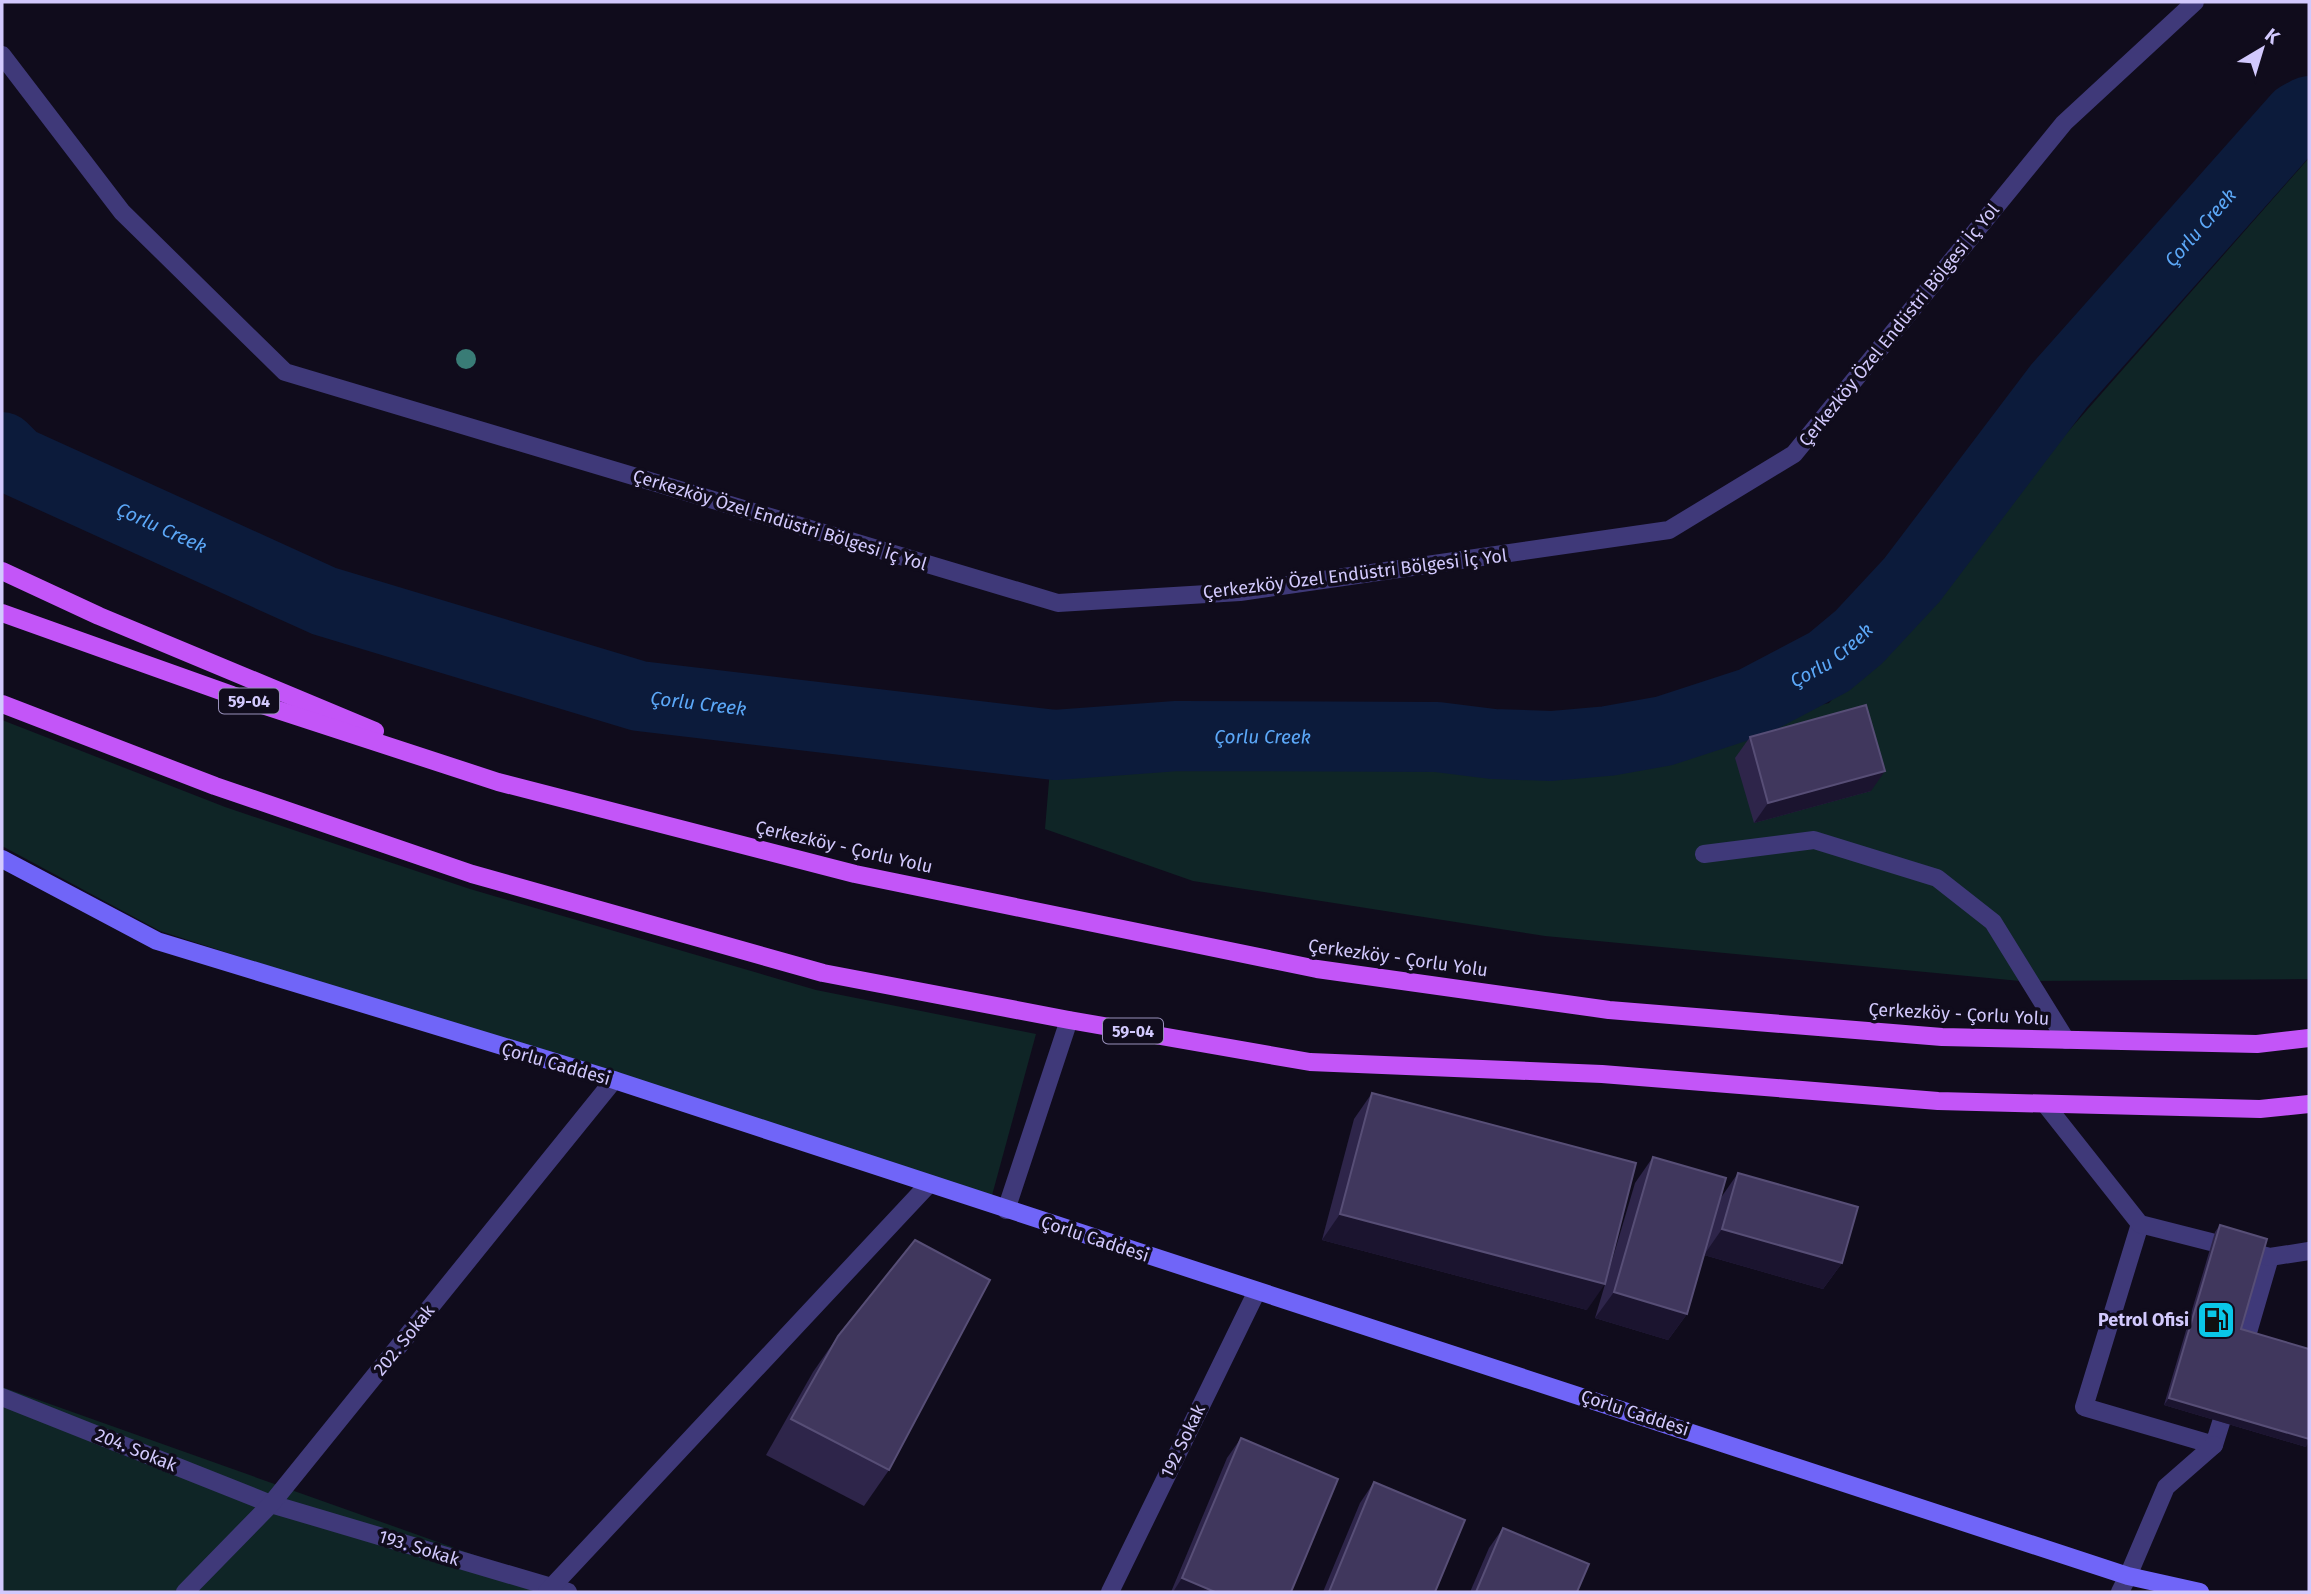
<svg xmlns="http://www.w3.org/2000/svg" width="2311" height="1594" viewBox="0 0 2311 1594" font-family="'Fira Sans',sans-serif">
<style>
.green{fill:#0f2526}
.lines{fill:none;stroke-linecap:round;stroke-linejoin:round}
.river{stroke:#0c1b3b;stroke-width:70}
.lane{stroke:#3f3979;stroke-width:18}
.street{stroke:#3f3979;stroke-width:18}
.secondary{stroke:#7065f8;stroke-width:18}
.primary{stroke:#c355f8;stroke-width:18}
.tree{fill:#397c76}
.wall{fill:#2e254a}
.shaded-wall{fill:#1b142f}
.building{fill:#40375d;stroke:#574e76;stroke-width:2}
.labels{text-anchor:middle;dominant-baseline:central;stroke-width:7;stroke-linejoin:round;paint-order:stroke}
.shield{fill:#100c1c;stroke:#9890ba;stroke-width:2}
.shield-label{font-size:16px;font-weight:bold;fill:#d2c9fd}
.street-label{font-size:18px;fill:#d2c9fd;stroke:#100c1c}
.poi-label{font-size:18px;font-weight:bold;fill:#d2c9fd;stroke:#100c1c;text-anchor:end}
.water-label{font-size:19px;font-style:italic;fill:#5ca8f8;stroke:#100c1c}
</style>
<rect width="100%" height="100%" fill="#100c1c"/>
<g class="green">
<polygon points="2309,158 2309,979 2020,981 1545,936 1193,881 1045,829 1050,769 1161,752 1314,744 1505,779 1829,703"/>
<polygon points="2,720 225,807 470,889 816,990 1036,1034 991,1199 160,931 2,846"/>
<polygon points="2,1387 553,1583 545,1592 2,1592"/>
</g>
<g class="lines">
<path class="river" id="s1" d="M2 447 16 461 324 601 639 696 1055 745 1177 736 1437 737 1493 744 1551 746 1608 741 1664 731 1753 702 1829 662 1859 637 1912 580 2059 386 2298 117 2309 111"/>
<g class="lane">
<polyline points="1704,854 1814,840 1937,878 1993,922 2066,1040"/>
<polyline points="2140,1224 2084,1407 2214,1445 2228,1400"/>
<polyline points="2242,1353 2270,1257"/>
<polyline points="2128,1576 2166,1487 2214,1445"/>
</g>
<g class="street">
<polyline points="2,55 122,212 285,372 1058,603 1240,592 1669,530 1794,454 2064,123 2195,2"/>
<polyline points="2045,1104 2140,1224 2270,1257 2309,1251"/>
<polyline points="1006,1210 1069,1020"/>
<polyline points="2,1397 271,1504 568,1592"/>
<polyline points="185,1592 271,1504 614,1080"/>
<polyline points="547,1592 928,1185"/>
<polyline points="1110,1592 1257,1291"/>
<polyline points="2120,1592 2128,1576"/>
</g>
<polyline class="secondary" points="2,859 157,941 614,1080 2128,1576 2200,1592"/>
<g class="primary">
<polyline points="2,571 99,616 375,731"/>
<polyline points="2,613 232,695 498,782 855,874 1317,969 1609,1010 1942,1037 2257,1044 2309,1038"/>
<polyline points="2,704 215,786 472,874 823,973 1069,1020 1310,1062 1602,1074 1938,1101 2260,1109 2309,1104"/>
</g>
</g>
<circle class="tree" cx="466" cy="359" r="10"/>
<g class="wall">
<polygon points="1750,737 1871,791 1754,823 1735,758"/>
<polygon points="1372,1093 1587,1310 1322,1240 1354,1119"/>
<polygon points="1653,1157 1687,1314 1668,1340 1595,1318 1635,1183"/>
<polygon points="1738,1173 1842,1263 1823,1289 1704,1255 1720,1199"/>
<polygon points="2220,1225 2241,1329 2306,1447 2164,1405 2215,1232"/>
<polygon points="838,1336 889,1470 864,1506 766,1455 813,1372"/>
<polygon points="1241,1438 1291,1592 1171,1592 1227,1458"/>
<polygon points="1374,1482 1435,1592 1323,1592 1360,1503"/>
<polygon points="1503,1528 1577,1592 1470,1592 1489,1548"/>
</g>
<g class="shaded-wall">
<polygon points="1885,771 1871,791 1754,823 1768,803"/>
<polygon points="1340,1214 1605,1284 1587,1310 1322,1240"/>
<polygon points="1722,1229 1842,1263 1823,1289 1704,1255"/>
<polygon points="1614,1292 1687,1314 1668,1340 1595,1318"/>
<polygon points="2169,1398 2309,1439 2309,1442 2306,1447 2164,1405"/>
<polygon points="1182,1578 1215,1592 1173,1592"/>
</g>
<g class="building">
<polygon points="1866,705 1885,771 1768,803 1750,737"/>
<polygon points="1372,1093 1636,1163 1605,1284 1340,1214"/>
<polygon points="1653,1157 1726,1178 1687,1314 1614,1292"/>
<polygon points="1738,1173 1858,1207 1842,1263 1722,1229"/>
<polygon points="2220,1225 2267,1239 2241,1329 2309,1349 2309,1439 2169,1398"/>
<polygon points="915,1240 990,1280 889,1470 791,1419 838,1336"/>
<polygon points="1241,1438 1338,1479 1291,1592 1215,1592 1182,1578"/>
<polygon points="1374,1482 1465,1520 1435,1592 1329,1592"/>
<polygon points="1503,1528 1589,1564 1577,1592 1476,1592"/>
</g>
<defs>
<symbol id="fuel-square" viewBox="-11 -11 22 22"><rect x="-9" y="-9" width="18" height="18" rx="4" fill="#0ac7e8" stroke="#100c1c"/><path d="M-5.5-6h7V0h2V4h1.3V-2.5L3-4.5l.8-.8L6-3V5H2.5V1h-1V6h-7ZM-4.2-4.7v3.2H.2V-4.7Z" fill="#111"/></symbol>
</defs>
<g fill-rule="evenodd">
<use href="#fuel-square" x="2194" y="1298" width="44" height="44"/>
</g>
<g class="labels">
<g class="shield">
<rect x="219" y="688.5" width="60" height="25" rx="5"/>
<rect x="1103" y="1018.5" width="60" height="25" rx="5"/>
</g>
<g class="shield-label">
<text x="249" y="701">59-04</text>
<text x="1133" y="1031">59-04</text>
</g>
<g class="street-label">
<text transform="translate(1899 325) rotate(-51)">Çerkezköy Özel Endüstri Bölgesi İç Yol</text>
<text transform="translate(780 520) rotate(17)">Çerkezköy Özel Endüstri Bölgesi İç Yol</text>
<text transform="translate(1355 574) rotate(-7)">Çerkezköy Özel Endüstri Bölgesi İç Yol</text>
<text transform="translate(844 847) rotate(13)">Çerkezköy - Çorlu Yolu</text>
<text transform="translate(1398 958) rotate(8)">Çerkezköy - Çorlu Yolu</text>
<text transform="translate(1959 1014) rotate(3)">Çerkezköy - Çorlu Yolu</text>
<text transform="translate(556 1064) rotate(16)">Çorlu Caddesi</text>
<text transform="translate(1095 1239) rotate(18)">Çorlu Caddesi</text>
<text transform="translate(404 1340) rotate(-51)">202. Sokak</text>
<text transform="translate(1635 1413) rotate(18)">Çorlu Caddesi</text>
<text transform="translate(1183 1441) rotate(-64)">192 Sokak</text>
<text transform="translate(136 1450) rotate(22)">204. Sokak</text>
<text transform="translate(419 1548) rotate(17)">193. Sokak</text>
</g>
<g class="poi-label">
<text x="2189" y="1320">Petrol Ofisi</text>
</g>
<g class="water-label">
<text stroke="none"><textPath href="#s1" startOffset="2469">Çorlu Creek</textPath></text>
<text stroke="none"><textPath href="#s1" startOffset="180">Çorlu Creek</textPath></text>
<text stroke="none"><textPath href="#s1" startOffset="1902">Çorlu Creek</textPath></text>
<text stroke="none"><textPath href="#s1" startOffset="747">Çorlu Creek</textPath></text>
<text stroke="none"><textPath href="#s1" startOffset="1314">Çorlu Creek</textPath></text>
</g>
</g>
<rect width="2311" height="1594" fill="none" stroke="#d2c9fd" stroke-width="7"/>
<g transform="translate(2262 49) rotate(38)" stroke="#100c1c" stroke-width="5" paint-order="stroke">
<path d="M0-5L12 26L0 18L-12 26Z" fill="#d2c9fd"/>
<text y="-10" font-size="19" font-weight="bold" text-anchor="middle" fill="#d2c9fd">K</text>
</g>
</svg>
